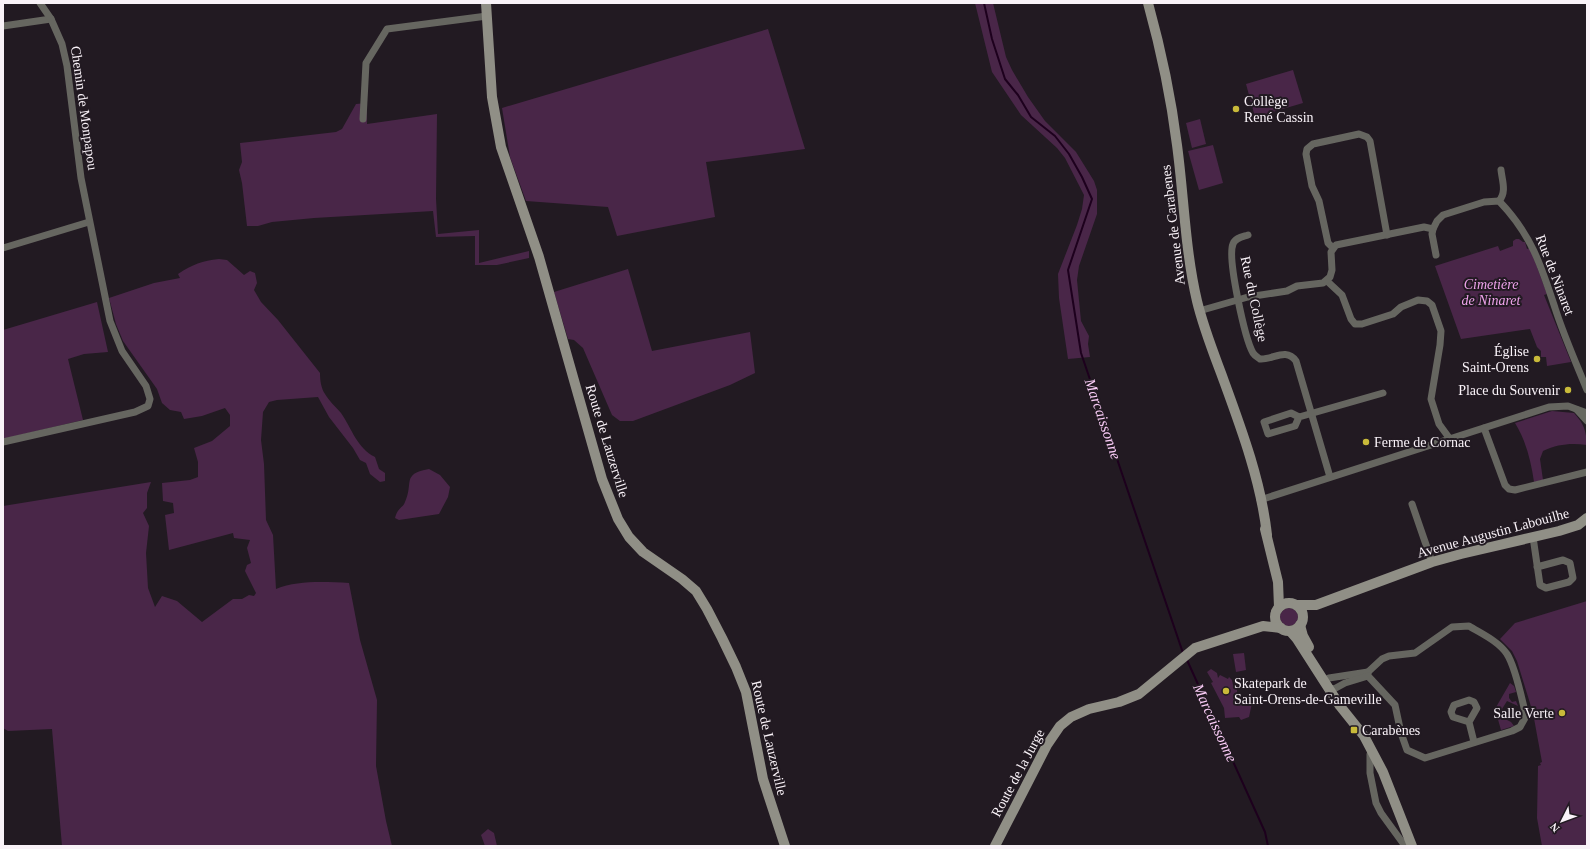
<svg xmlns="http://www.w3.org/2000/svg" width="1590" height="849" viewBox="0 0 1590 849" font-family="Georgia,serif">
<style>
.green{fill:#492648}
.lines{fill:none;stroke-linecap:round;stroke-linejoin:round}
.stream{stroke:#1d001d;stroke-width:2}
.street{stroke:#666660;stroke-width:7}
.secondary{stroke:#908f86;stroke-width:10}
.poi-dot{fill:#c9ba3a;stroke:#221a22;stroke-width:1.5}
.labels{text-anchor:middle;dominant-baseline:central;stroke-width:4;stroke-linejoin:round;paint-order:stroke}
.poi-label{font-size:14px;fill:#f9f2f8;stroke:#221a22;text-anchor:start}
.street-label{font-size:14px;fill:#f9f2f8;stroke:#221a22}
.park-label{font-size:14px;font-style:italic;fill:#eea3eb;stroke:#221a22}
.water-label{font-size:15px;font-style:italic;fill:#fccef9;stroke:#221a22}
</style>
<rect width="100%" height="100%" fill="#221a22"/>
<g class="green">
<polygon points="975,3 993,3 1006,57 1012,70 1028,97 1045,121 1076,152 1094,181 1097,190 1097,214 1079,266 1077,280 1081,321 1089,336 1088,344 1090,357 1068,359 1059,298 1058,274 1077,225 1082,209 1084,195 1065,158 1057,148 1021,115 992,72"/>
<polygon points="768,29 805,149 706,162 715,217 617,236 608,207 526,201 510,157 502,108"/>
<polygon points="1293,70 1303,103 1255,117 1246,84"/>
<polygon points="367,103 367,124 437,114 436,199 438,234 479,230 479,263 529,251 529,258 497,265 475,265 475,236 436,237 433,211 314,218 272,222 258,226 247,226 242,183 239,170 242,162 240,143 336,132 342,129 356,104"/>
<polygon points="1200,119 1206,144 1192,148 1186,123"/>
<polygon points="1213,145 1223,183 1199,190 1188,151"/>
<polygon points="1516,239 1519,239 1523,242 1525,242 1527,249 1530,248 1547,294 1544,295 1571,362 1547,366 1546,357 1541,357 1541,351 1537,347 1530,329 1461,339 1435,266 1498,246 1500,251 1513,246 1513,241"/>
<path d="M219 259 227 260 244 275 250 271 255 273 257 283 254 290 261 302 278 320 320 373C320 380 321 388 325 394 329 401 336 407 341 413 352 429 357 448 375 457L379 469 385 473V481L380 482 370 474 366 463 360 460 353 448 329 417 318 397 277 400 269 402 263 412 261 440 264 464 266 520 273 535 276 589C298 580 325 582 349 583L360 640 377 700 376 766 386 821 392 846H62L52 729 8 731 3 728V506L151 482 147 493V508L143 513 149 526 146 553 148 588 155 607 162 596 177 601 202 622 233 599H242L249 595 254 596 256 593 245 571 247 565 251 563 247 548 250 540 234 538 233 533 169 550 165 515 174 513 173 503 163 501 162 483 190 480 198 477V462L194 448 212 441 230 426V415L225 408 202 416 184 419 181 412 170 410 162 403 157 389 123 341 116 324 109 298 154 283 180 278 178 274C193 264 202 261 219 259Z"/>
<polygon points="628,269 652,351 750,332 755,373 730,385 633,421 620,421 612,415 583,348 574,340 568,339 554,292"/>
<polygon points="97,302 108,352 84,354 68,359 83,420 3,439 3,330"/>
<path d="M1552 411 1574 413C1584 424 1586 430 1587 445 1571 443 1558 444 1543 451L1540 459 1543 480 1534 482C1531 461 1526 441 1515 423Z"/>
<path d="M429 469 440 475 450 487 448 497 439 514 399 520 395 518C398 507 403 508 405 502 414 483 401 474 429 469Z"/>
<polygon points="1587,601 1587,846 1542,846 1537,818 1538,766 1541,765 1540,763 1542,762 1533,713 1517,661 1512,651 1500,639 1515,623"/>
<circle cx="1289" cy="617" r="9"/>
<polygon points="1244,653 1246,670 1236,672 1233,654"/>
<polygon points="1211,669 1217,673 1218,678 1220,675 1228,679 1229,677 1232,680 1233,685 1237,687 1237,695 1252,703 1249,717 1241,720 1239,717 1225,718 1224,708 1211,683 1213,682 1207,672"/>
<polygon points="1510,683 1514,686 1516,692 1509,694 1509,698 1512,702 1516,701 1518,706 1507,701 1502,709 1506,712 1503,718 1511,722 1514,726 1501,730 1495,709"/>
<polygon points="488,829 494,833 497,846 485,846 481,835"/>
</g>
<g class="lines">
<g class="stream">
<polyline points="984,3 992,39 1005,79 1018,95 1031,117 1055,136 1069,154 1082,177 1092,199 1068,270 1081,353 1183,653"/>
<polyline points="1187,660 1265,832 1268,846"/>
</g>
<g class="street">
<polyline points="3,26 51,19"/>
<polyline points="363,119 366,63 387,29 487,16"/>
<path d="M1499 201C1507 192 1502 180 1501 170"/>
<polyline points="1433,229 1432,234 1436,255"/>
<path d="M1248 235C1242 237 1235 238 1233 244 1227 258 1245 339 1253 353 1255 356 1257 357 1260 359 1273 360 1286 347 1296 361L1330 477"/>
<polyline points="3,248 89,222"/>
<polyline points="1333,248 1328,243 1319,201 1312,186 1306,154 1307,149 1313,144 1359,134 1367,137 1370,141 1387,235"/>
<polyline points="1327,281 1342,295 1351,319 1355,324 1362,324 1393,314 1401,307 1418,300 1427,301 1432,305 1441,331 1440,345 1431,399 1439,424 1450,439"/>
<path d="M1199 311 1248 297 1287 291 1297 286 1323 283 1330 277 1332 270 1331 252 1336 245 1424 227 1433 229 1437 221 1443 215 1484 202 1499 201C1531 234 1541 265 1555 308 1564 336 1576 363 1587 390"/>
<polyline points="1577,410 1587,421"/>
<polyline points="1299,417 1295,426 1268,434 1264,422 1291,413 1299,417 1383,393"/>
<polyline points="1484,428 1505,485 1509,489 1515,490 1587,472"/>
<polyline points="3,442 135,412 148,406 150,399 146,386 122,351 110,321 81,178 67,66 62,44 51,19 40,3"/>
<polyline points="1260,500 1549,407 1568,406 1587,413"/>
<polyline points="1412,504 1432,562"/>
<polyline points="1533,537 1540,585 1546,588 1569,582 1573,578 1570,563 1563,560 1537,567"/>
<path d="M1469 626C1482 634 1498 641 1507 654 1516 668 1522 700 1526 716L1520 727 1512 731 1425 758 1407 750 1401 733 1395 705 1368 676V672L1382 659 1389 656 1415 653 1452 627Z"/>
<polyline points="1329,678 1368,672"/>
<polyline points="1329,688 1334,689 1345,683 1368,676"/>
<polyline points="1469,722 1453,717 1451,712 1454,705 1469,700 1474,702 1477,708 1469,722 1474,742"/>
<polyline points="1373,753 1370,754 1370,773 1376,803 1381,813 1405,846"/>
</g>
<g class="secondary">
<polyline points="486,3 492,97 501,147 539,257 602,479 618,519 629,537 643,552 682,579 696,591 707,609 722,638 736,667 746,692 763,779 785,846"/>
<path d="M1148 3C1161 50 1171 97 1177 145 1184 197 1185 250 1197 301 1203 326 1212 349 1221 373 1240 425 1261 480 1267 535"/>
<polyline points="1265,529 1278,582 1279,607"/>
<circle cx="1289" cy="617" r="14"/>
<polyline points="1297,605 1316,605 1432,562 1461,554 1559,531 1578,525 1587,518"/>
<polyline points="1300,625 1303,636 1309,647"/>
<polyline points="1290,631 1297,639 1340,706 1364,736 1383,772 1412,846"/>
<polyline points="995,846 1047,745 1060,726 1071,717 1089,709 1119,702 1139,694 1195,648 1263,626 1281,628"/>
</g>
</g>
<g class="poi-dot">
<circle cx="1236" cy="109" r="4"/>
<circle cx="1537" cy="359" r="4"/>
<circle cx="1568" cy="390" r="4"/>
<circle cx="1366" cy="442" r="4"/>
<circle cx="1226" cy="691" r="4"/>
<circle cx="1562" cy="713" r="4"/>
<rect x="1350" y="726" width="8" height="8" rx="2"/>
</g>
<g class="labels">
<g class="poi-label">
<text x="1244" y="101">Collège<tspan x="1244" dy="16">René Cassin</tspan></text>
<text x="1529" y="351" text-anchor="end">Église<tspan x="1529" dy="16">Saint-Orens</tspan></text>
<text x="1560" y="390" text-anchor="end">Place du Souvenir</text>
<text x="1374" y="442">Ferme de Cornac</text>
<text x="1234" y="683">Skatepark de<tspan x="1234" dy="16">Saint-Orens-de-Gameville</tspan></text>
<text x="1554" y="713" text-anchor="end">Salle Verte</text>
<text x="1362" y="730">Carabènes</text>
</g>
<g class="street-label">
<text transform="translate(84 108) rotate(82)">Chemin de Monpapou</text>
<text transform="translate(1173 225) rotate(-97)">Avenue de Carabenes</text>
<text transform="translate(1555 275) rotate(69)">Rue de Ninaret</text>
<text transform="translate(1254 299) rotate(78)">Rue du Collège</text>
<text transform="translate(607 441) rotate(73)">Route de Lauzerville</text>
<text transform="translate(1493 533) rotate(-15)">Avenue Augustin Labouilhe</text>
<text transform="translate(769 738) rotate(77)">Route de Lauzerville</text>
<text transform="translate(1018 773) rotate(-62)">Route de la Jurge</text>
</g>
<g class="park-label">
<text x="1491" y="284">Cimetière<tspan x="1491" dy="16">de Ninaret</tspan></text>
</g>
<g class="water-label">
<text transform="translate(1103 419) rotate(71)">Marcaissonne</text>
<text transform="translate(1215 723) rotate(65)">Marcaissonne</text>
</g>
</g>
<rect width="1590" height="849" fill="none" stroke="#f9f2f8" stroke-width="8"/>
<g transform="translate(1562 821) rotate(228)" stroke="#221a22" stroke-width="3" paint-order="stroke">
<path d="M0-3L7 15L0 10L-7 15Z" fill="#f9f2f8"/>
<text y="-6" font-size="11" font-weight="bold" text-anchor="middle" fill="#f9f2f8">N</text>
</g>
</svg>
